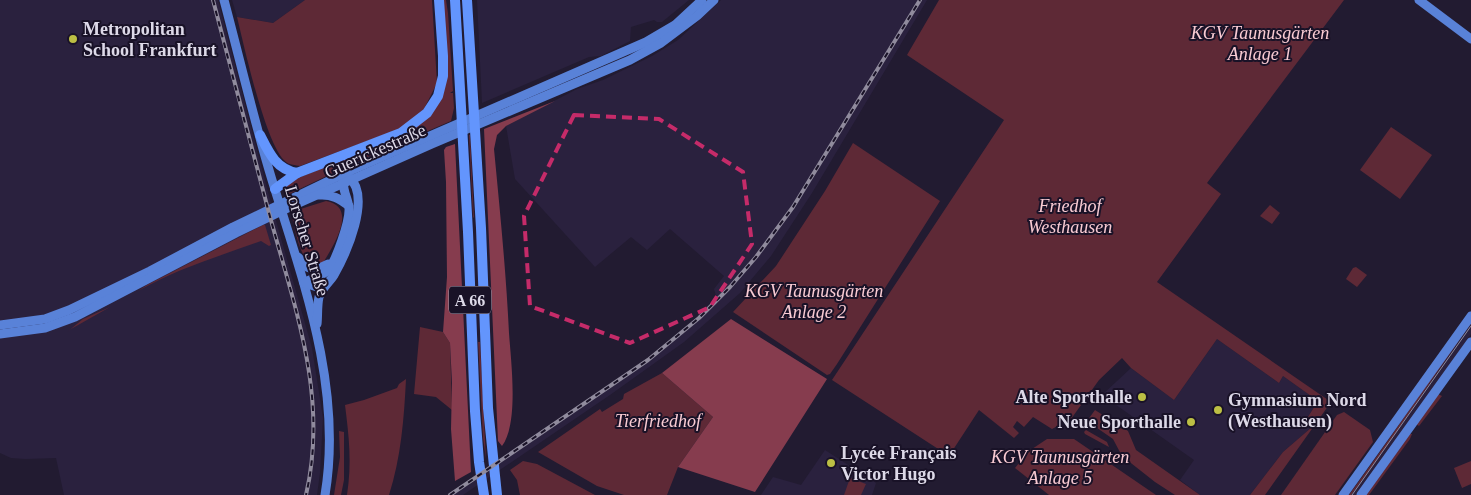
<svg xmlns="http://www.w3.org/2000/svg" width="1471" height="495" viewBox="0 0 1471 495" font-family="'Times New Roman',serif">
<style>
.built{fill:#2a213e}
.green{fill:#5e2936}
.forest{fill:#863c4e}
.lines{fill:none;stroke-linecap:round;stroke-linejoin:round}
.major{stroke:#5982d8;stroke-width:9}
.highway{stroke:#6395fd;stroke-width:10}
.tram{stroke:#908b9d;stroke-width:1}
.rail-casing{stroke:#908b9d;stroke-width:4}
.rail{stroke:#191227;stroke-width:2;stroke-dasharray:5.5;stroke-linecap:butt}
.marked{fill:none;stroke:#c52b69;stroke-width:4;stroke-dasharray:10 6;stroke-linejoin:round}
.poi-dot{fill:#bcbf44;stroke:#191227;stroke-width:2}
.labels{text-anchor:middle;dominant-baseline:central;stroke-width:4;stroke-linejoin:round;paint-order:stroke}
.shield{fill:#191227;stroke:#a29dae;stroke-width:1}
.shield-label{font-size:16px;font-weight:bold;fill:#ddd9e8}
.poi-label{font-size:18px;font-weight:bold;fill:#ddd9e8;stroke:#191227;text-anchor:start}
.park-label{font-size:18px;font-style:italic;fill:#f9cbd3;stroke:#191227}
.street-label{font-size:18px;fill:#ddd9e8;stroke:#191227}
</style>
<rect width="100%" height="100%" fill="#221b31"/>
<g class="built">
<polygon points="0,0 218,0 269,196 312,348 323,418 320,473 317,495 64,495 56,458 25,459 11,458 0,453"/>
<polygon points="232,0 305,0 273,23 237,17"/>
<polygon points="477,0 689,0 662,22 657,22 654,20 631,27 630,41 601,56 589,57 482,103"/>
<polygon points="721,0 927,0 812,193 771,256 740,293 684,342 610,395 463,495 449,495 647,359 698,317 717,299 714,289 724,276 670,229 647,250 631,237 595,267 515,179 506,126 577,89 603,80 652,56 678,40"/>
<polygon points="1471,323 1471,334 1388,453 1358,495 1351,495 1381,454"/>
<polygon points="1217,339 1279,383 1283,376 1318,401 1306,420 1312,427 1283,452 1250,495 1200,495 1180,480 1194,460 1102,395 1131,368 1174,400"/>
<polygon points="825,450 876,483 872,495 761,495 773,477 801,485"/>
</g>
<g class="green">
<path d="M305 0H432L437 83 422 113 402 128 300 166C296 165 289 165 286 162 266 147 244 45 237 17L273 23Z"/>
<polygon points="442,0 446,0 448,13 453,91 450,93 453,93 454,108 451,121 356,162 287,195 286,194 284,189 293,180 388,142 438,103"/>
<polygon points="939,0 1344,0 1207,183 1221,194 1157,282 1331,402 1265,495 1250,495 1283,452 1312,427 1306,420 1318,401 1283,376 1279,383 1217,339 1174,400 1131,368 1122,358 1099,380 1071,419 1052,429 1033,417 1024,427 1017,421 1013,427 1019,433 1014,438 979,410 949,456 832,380 1004,120 907,55"/>
<polygon points="1391,127 1432,155 1400,199 1360,170"/>
<polygon points="469,135 470,135 474,218 473,217"/>
<polygon points="853,143 940,201 837,364 830,374 827,375 733,312 776,266 825,191"/>
<path d="M326 201C359 207 333 246 323 263 301 275 295 227 291 212Z"/>
<polygon points="1270,205 1280,213 1272,224 1260,216"/>
<path d="M263 225H265L271 245 269 246 261 241C220 256 176 269 138 291L147 285Z"/>
<polygon points="1356,267 1367,275 1357,287 1346,279 1353,268"/>
<polygon points="110,307 71,329 66,333 83,319"/>
<path d="M1471 323 1381 454 1351 495H1349C1391 438 1429 380 1471 323Z"/>
<polygon points="420,327 443,332 450,343 452,410 436,397 414,394"/>
<polygon points="478,342 480,342 486,459 483,438"/>
<polygon points="662,373 713,417 678,467 667,495 624,495 597,486 538,452 600,409 602,412 623,399 624,394"/>
<path d="M406 379C404 419 401 457 389 495H347C352 463 349 437 345 405L364 400 397 388 399 384Z"/>
<polygon points="1438,394 1442,396 1419,426 1416,424"/>
<polygon points="1095,410 1128,431 1136,450 1200,495 1175,495 1155,482 1122,456 1113,439 1087,421"/>
<polygon points="1344,412 1370,430 1373,442 1335,495 1281,495 1337,415"/>
<polygon points="1086,430 1107,442 1109,447 1085,434 1084,432"/>
<polygon points="339,431 344,432 344,480 341,495 334,495 340,457"/>
<polygon points="1410,434 1412,434 1410,439 1369,495 1365,495"/>
<polygon points="1047,439 1074,439 1156,495 1049,495 1015,468 1029,451"/>
<polygon points="523,461 537,464 595,495 520,495 517,480 510,470"/>
<polygon points="1471,461 1471,484 1462,488 1454,468"/>
<polygon points="850,478 866,484 861,495 844,495"/>
</g>
<g class="forest">
<path d="M555 101 506 126 497 135 494 149C500 211 506 272 509 333 511 362 519 423 502 446L498 441 484 129Z"/>
<polygon points="455,144 471,472 455,481 451,429 452,383 450,343 443,332 447,277 446,182 444,150 446,147"/>
<polygon points="731,319 827,379 755,492 678,467 713,417 662,373"/>
</g>
<g class="lines">
<g class="major">
<path d="M224 0C240 60 254 121 272 180 303 281 343 387 325 495"/>
<polyline points="1419,0 1471,39"/>
<path d="M319 195C332 194 340 199 349 206"/>
<polyline points="298,257 307,267 315,270 328,264"/>
<path d="M304 283C311 278 321 277 328 270 336 261 350 221 349 208 348 198 341 188 344 178"/>
<polyline points="304,283 317,287 328,282"/>
<path d="M317 324C318 316 317 306 319 297 322 288 329 283 334 275 346 254 372 197 349 177"/>
<polyline points="0,325 45,319 69,310 150,271 233,227 345,173 646,42 675,25 702,0"/>
<polyline points="0,334 45,328 75,317 236,233 290,207 432,144 630,60 661,43 697,16 714,0"/>
<polyline points="1343,495 1471,316"/>
<polyline points="1361,495 1471,342"/>
</g>
<g class="highway">
<polyline points="455,0 468,232 475,411 479,462 484,495"/>
<polyline points="467,0 481,228 488,408 497,495"/>
<path d="M260 135C269 153 276 169 297 173"/>
<polyline points="275,189 297,173 401,133 427,113 438,96 443,76 443,56 439,0"/>
</g>
<polyline class="tram" points="1352,495 1471,326"/>
<defs>
<g id="rail">
<path d="M213 0C231 71 250 142 269 213 294 306 329 396 306 495"/>
<polyline points="450,495 648,360 699,318 730,287 756,257 793,207 920,0"/>
</g>
</defs>
<use href="#rail" class="rail-casing"/>
<use href="#rail" class="rail"/>
</g>
<path class="marked" d="M574 115 659 119 743 172 752 244 710 307 630 343 530 306 524 216Z"/>
<g class="poi-dot">
<circle cx="73" cy="39" r="5"/>
<circle cx="1142" cy="397" r="5"/>
<circle cx="1218" cy="410" r="5"/>
<circle cx="1191" cy="422" r="5"/>
<circle cx="831" cy="463" r="5"/>
</g>
<g class="labels">
<rect class="shield" x="449" y="286.5" width="42" height="27" rx="4"/>
<g class="shield-label">
<text x="470" y="300">A 66</text>
</g>
<g class="poi-label">
<text x="83" y="29">Metropolitan<tspan x="83" dy="21">School Frankfurt</tspan></text>
<text x="1132" y="397" text-anchor="end">Alte Sporthalle</text>
<text x="1228" y="400">Gymnasium Nord<tspan x="1228" dy="21">(Westhausen)</tspan></text>
<text x="1181" y="422" text-anchor="end">Neue Sporthalle</text>
<text x="841" y="453">Lycée Français<tspan x="841" dy="21">Victor Hugo</tspan></text>
</g>
<g class="park-label">
<text x="1260" y="33">KGV Taunusgärten<tspan x="1260" dy="21">Anlage 1</tspan></text>
<text x="1070" y="206">Friedhof<tspan x="1070" dy="21">Westhausen</tspan></text>
<text x="814" y="291">KGV Taunusgärten<tspan x="814" dy="21">Anlage 2</tspan></text>
<text x="658" y="421">Tierfriedhof</text>
<text x="1060" y="457">KGV Taunusgärten<tspan x="1060" dy="21">Anlage 5</tspan></text>
</g>
<g class="street-label">
<text transform="translate(375 151) rotate(-24)">Guerickestraße</text>
<text transform="translate(307 241) rotate(73)">Lorscher Straße</text>
</g>
</g>
</svg>
